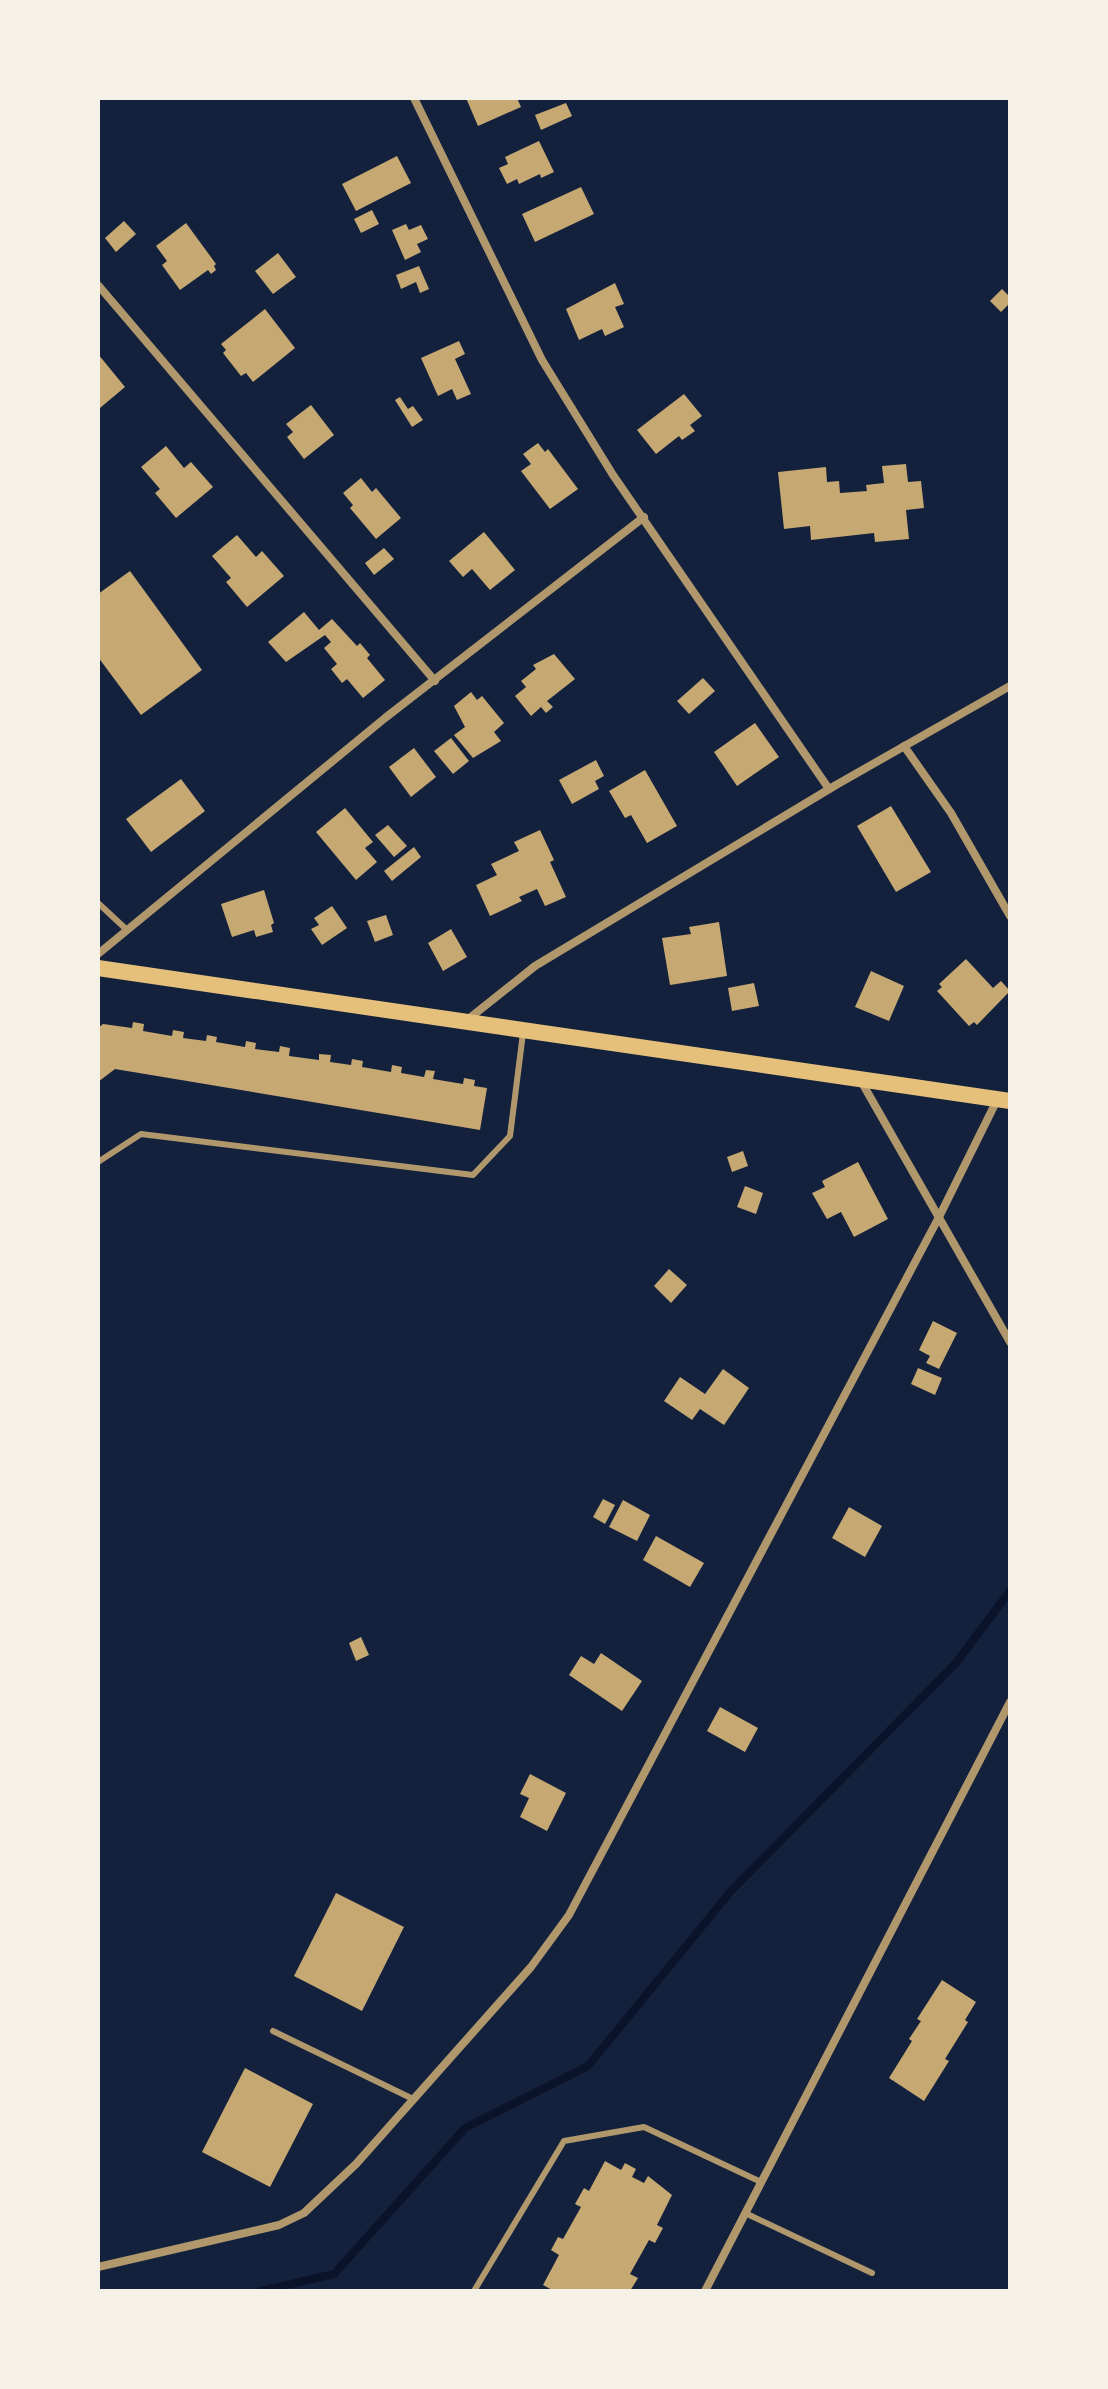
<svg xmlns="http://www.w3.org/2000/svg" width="1108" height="2389" viewBox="0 0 1108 2389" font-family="Helvetica,sans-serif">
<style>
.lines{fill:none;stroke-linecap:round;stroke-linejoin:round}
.stream{stroke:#0b132b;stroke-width:8}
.building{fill:#c6a872}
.service{stroke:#b1986c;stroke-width:6}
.minor{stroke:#b1986c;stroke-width:8}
.secondary{stroke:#e5c07b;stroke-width:16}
</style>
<rect width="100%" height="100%" fill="#14213d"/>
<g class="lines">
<polyline class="stream" points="261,2291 334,2274 465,2128 588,2066 731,1891 956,1663 1010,1591"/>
</g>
<g class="building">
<polygon points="466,98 517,98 521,107 478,126"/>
<polygon points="566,103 572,116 541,130 535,115"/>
<polygon points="539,141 554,172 541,178 540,174 519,184 517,179 507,184 499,168 508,164 505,157"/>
<polygon points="397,156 411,183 356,211 342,184"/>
<polygon points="581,187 594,214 535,242 522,214"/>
<polygon points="372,210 379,224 361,233 354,219"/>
<polygon points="124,221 136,234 116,252 105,238"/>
<polygon points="186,223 216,264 214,266 216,270 211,274 208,270 180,290 162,265 167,261 156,246"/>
<polygon points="406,224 409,230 421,225 428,239 417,244 421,252 405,260 392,230"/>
<polygon points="278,253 296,277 273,294 255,271"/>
<polygon points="419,266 429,289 420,293 416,282 401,289 396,275"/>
<polygon points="615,283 624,304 615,307 624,327 605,336 602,329 579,340 566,309"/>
<polygon points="1002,289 1010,297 1010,303 1001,312 990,301"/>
<polygon points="265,309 295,348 253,382 246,373 241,376 223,353 226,350 221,344"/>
<polygon points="459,341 465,354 455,359 471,394 457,400 452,389 438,396 421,358"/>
<polygon points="98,354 125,387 100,408 98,406"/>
<polygon points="684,394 702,416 690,425 695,431 682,440 679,436 656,454 637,430"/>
<polygon points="400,397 408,409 413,406 423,420 412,427 395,400"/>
<polygon points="311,405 334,435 304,459 287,437 293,432 286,424"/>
<polygon points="538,443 545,452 548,449 578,489 550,509 521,471 531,464 523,454"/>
<polygon points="166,446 184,468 191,462 213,487 176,518 155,493 160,489 141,467"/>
<polygon points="906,464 908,482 921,481 924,508 906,510 909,539 875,542 874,533 811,540 810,526 784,529 778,472 826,467 827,482 839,481 840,493 867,491 866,485 884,483 882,466"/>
<polygon points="361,478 372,492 376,488 401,518 376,539 350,508 353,505 343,493"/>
<polygon points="484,532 515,570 490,590 472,569 463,577 449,561"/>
<polygon points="237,535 256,557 262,551 284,576 247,607 226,582 231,578 212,556"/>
<polygon points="384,548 394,559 374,575 365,563"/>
<polygon points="130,571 202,670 141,715 98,657 98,594"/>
<polygon points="304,612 319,630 332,619 357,646 360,643 370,655 367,658 385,680 363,698 347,679 342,683 331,669 337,664 324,648 331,642 325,635 286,662 268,642"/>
<polygon points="554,654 575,679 547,701 553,707 546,713 541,707 531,716 515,696 526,687 521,681 536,669 533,665"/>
<polygon points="703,678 715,691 689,714 677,701"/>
<polygon points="471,692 477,700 482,696 504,723 494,732 501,741 473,758 454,735 465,727 454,706"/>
<polygon points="755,723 779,757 737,786 714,752"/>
<polygon points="451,738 469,761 453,774 434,751"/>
<polygon points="414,748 436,777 411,797 389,767"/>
<polygon points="596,760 604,776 595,781 599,789 572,804 559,780"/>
<polygon points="645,770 677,826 647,843 631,815 625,818 609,791"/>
<polygon points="181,779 205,811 151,852 126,819"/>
<polygon points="891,806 931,872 896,892 857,826"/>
<polygon points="345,808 373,842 365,848 377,862 356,880 316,832"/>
<polygon points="388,825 407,846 394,857 375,835"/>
<polygon points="540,830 554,860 550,862 566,897 545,906 537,889 519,897 522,901 490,916 476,885 497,875 491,864 519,851 514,842"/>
<polygon points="414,847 421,857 392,881 384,871"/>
<polygon points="264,890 274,923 271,925 273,932 256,937 254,930 232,937 221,904"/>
<polygon points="332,906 347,928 322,945 311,929 319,925 314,918"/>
<polygon points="386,915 393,935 375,942 367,921"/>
<polygon points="719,922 727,976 670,985 662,938 691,934 689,927"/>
<polygon points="451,929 467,957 443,971 428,943"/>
<polygon points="966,959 993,988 1001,981 1010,991 977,1025 974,1022 969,1026 937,991 942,987 939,984"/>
<polygon points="871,971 904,986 889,1021 855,1007"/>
<polygon points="754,983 759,1006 732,1011 728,988"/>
<polygon points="133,1022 144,1024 143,1031 172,1036 173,1030 184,1032 183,1038 206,1041 207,1035 217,1037 216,1042 245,1047 246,1041 256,1043 255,1049 279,1052 280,1046 290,1048 289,1056 319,1060 319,1054 331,1055 330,1062 351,1065 352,1059 363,1061 362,1067 391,1072 392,1065 402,1067 401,1073 424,1077 426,1070 435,1071 433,1079 463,1084 464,1078 475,1080 474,1086 487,1088 480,1130 115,1069 98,1082 98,1028 103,1024 132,1028"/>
<polygon points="743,1151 748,1166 732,1172 727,1157"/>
<polygon points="858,1162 888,1219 854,1237 841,1212 827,1219 812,1193 825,1187 822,1181"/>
<polygon points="745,1186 763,1193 756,1214 737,1207"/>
<polygon points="669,1269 687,1285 671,1303 654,1286"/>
<polygon points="933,1321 957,1333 939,1369 926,1363 930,1356 919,1350"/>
<polygon points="918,1368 942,1378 935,1395 911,1384"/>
<polygon points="723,1369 749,1388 724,1425 700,1409 692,1420 664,1401 680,1377 705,1394"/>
<polygon points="603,1499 615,1505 605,1524 593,1517"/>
<polygon points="623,1500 650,1515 637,1541 609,1527"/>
<polygon points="849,1507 882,1526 865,1557 832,1538"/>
<polygon points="656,1536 704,1563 690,1587 643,1560"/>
<polygon points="361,1637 369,1655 356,1661 349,1643"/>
<polygon points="601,1653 642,1681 622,1711 569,1675 581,1656 594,1664"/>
<polygon points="720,1707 758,1728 745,1752 707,1731"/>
<polygon points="530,1774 566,1793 547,1831 520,1817 529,1798 520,1794"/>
<polygon points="336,1893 404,1927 362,2011 294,1976"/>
<polygon points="942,1980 976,2002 965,2020 968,2022 945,2059 949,2061 924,2101 889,2078 912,2041 909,2039 921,2021 917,2019"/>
<polygon points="245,2068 313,2104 270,2187 202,2152"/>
<polygon points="605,2161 621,2170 625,2163 636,2169 632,2177 644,2183 648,2176 672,2195 657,2225 663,2228 655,2243 649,2240 630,2274 638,2278 630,2291 554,2291 543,2285 559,2255 551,2250 558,2237 563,2239 581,2207 575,2204 584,2188 589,2191"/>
</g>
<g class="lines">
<g class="service">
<polyline points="98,903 127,930"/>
<polyline points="98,1162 141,1134 473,1175 510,1136 523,1033"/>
<polyline points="273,2031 413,2099"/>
<polyline points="745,2213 872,2273"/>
<polyline points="474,2291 564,2141 644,2127 761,2182"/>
</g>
<g class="minor">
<polyline points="414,98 542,360 613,475 829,789"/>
<polyline points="98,285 435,681"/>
<polyline points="904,746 951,813 1010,916"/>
<polyline points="98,954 385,718 644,517"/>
<polyline points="466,1021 535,966 836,785 1010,686"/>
<polyline points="861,1081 1010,1342"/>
<polyline points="98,2267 279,2225 304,2213 356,2164 531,1967 569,1915 939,1217 997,1100"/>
<polyline points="705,2291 1010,1702"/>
</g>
<polyline class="secondary" points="98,968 1010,1101"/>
</g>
<rect width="1108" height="2389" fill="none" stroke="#f6f1e7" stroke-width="200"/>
</svg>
